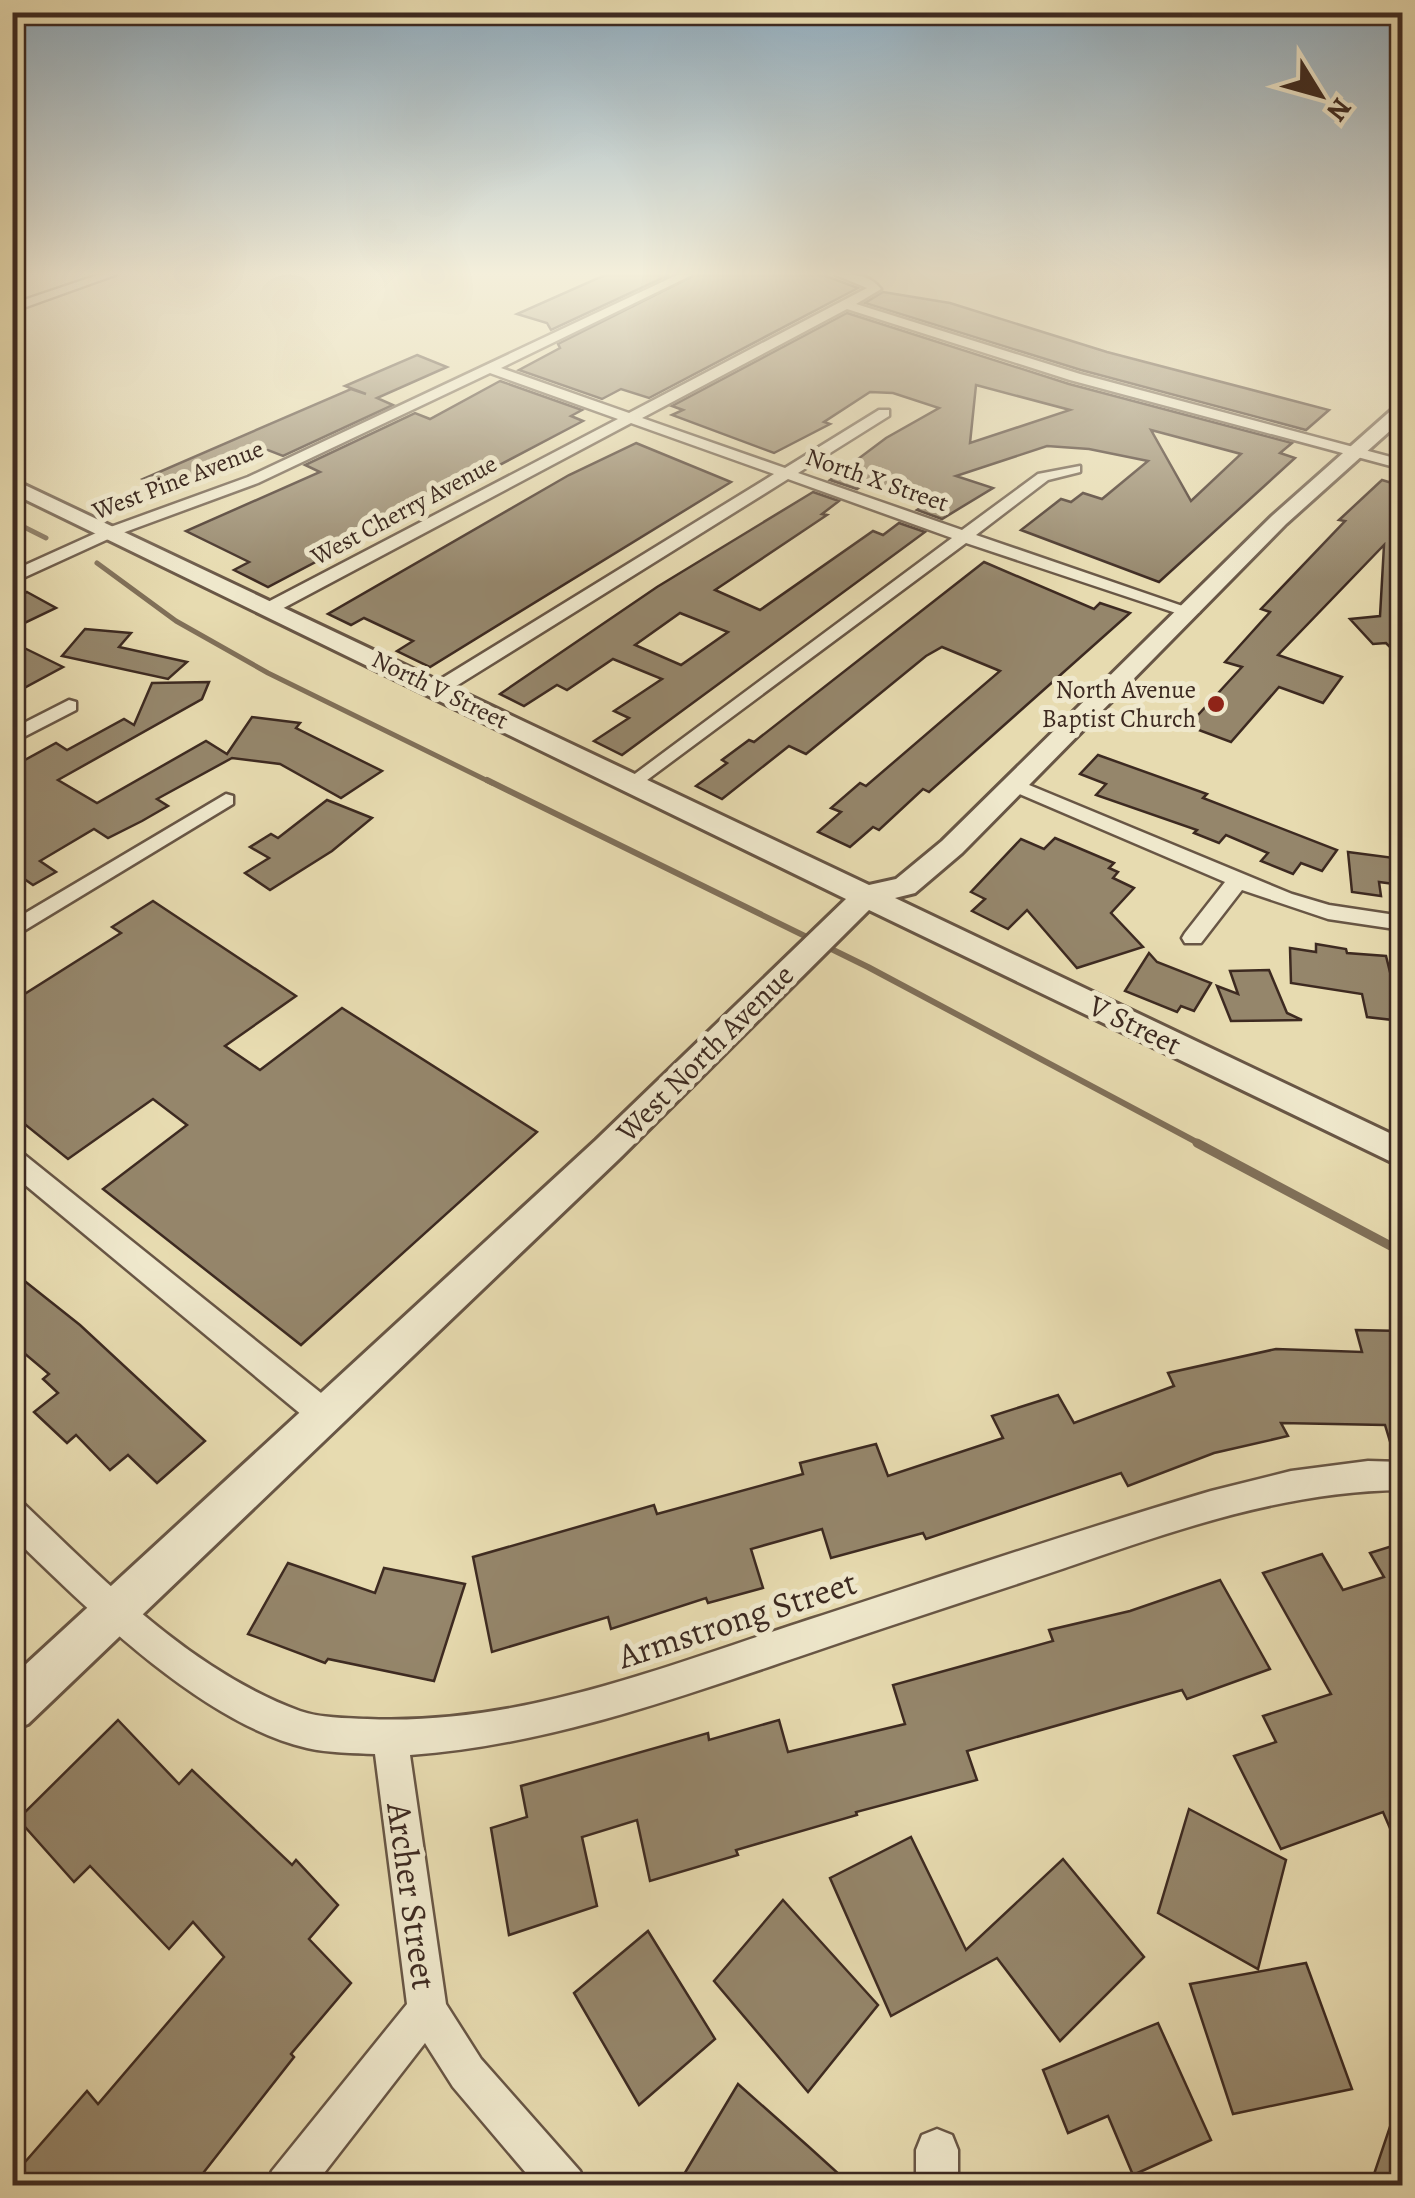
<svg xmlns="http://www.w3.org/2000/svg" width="1415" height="2198" viewBox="0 0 1415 2198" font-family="Alegreya,serif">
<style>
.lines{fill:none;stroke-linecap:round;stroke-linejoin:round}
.stream-far2{stroke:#807059;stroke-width:5}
.stream-far1{stroke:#807059;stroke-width:6}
.stream{stroke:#807059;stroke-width:9}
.building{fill:#95866b;stroke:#3d2a21;stroke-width:2.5;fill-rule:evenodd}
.minor-casing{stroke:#685645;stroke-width:5}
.tertiary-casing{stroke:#685645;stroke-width:6}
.minor{fill:#efe8cc;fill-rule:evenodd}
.tertiary{fill:#efe8cc;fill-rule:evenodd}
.poi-dot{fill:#8f2418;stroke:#efe8cc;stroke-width:4}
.labels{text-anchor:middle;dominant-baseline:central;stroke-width:10;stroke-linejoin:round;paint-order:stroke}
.far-street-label{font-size:25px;fill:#3d2a21;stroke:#efe8cc}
.far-poi-label{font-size:25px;fill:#3d2a21;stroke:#efe8cc;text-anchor:end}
.street-label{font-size:30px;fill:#3d2a21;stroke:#efe8cc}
.near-street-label{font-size:35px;fill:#3d2a21;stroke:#efe8cc}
</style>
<rect width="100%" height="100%" fill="#e7dbb0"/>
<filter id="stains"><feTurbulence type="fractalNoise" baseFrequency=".002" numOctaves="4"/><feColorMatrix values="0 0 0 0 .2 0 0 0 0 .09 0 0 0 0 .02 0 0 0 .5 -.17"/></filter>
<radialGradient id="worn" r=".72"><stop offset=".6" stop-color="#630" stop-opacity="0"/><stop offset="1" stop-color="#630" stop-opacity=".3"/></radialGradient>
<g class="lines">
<g class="stream-far2">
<polyline points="12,521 46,538"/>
<polyline points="97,563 176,621 268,673 492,783"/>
</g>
<polyline class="stream-far1" points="487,780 868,967 1202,1145"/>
<polyline class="stream" points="1197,1143 1402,1252"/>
</g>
<g class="building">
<polygon points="605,275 669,275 551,330 547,323 517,314"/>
<polygon points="695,275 823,275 858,288 649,398 621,389 602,399 519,370 560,348 558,344"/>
<polygon points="883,292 950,303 1107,352 1329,410 1306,430 1081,370 865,303"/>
<path d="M847 313 1069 384 1292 443 1280 453 1295 458 1159 582 1021 530 1061 499 1071 502 1083 493 1102 499 1148 461 1089 449 1047 446 956 476 993 488 942 519 917 510 926 504 867 482 857 489 830 480 886 438 939 408 893 393 870 392 824 422 830 424 774 453 672 415 683 410 672 406ZM976 385 1070 410 970 443ZM1151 430 1241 454 1191 501Z"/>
<polygon points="417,355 447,367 377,398 393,405 283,456 268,450 232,468 222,464 169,490 143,479 351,389 366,394 345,386"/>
<polygon points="500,381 582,410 571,416 583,421 268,587 234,570 249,562 186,531 320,472 305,465 415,413 430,419"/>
<polygon points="636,443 731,482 430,667 397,651 413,641 364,618 351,625 328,614 569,475"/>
<polygon points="1382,480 1402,486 1402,659 1386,643 1373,644 1350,619 1380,616 1384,545 1278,655 1342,677 1323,703 1279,687 1231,742 1188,726 1242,667 1225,662 1270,612 1261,609 1345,521 1339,520"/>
<path d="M813 492 839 501 822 514 827 515 715 590 760 610 873 531 883 535 899 523 925 532 622 755 594 741 629 718 614 711 662 679 613 659 567 690 557 685 524 706 500 694 657 587ZM680 613 728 632 681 665 635 645Z"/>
<polygon points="984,562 1094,609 1100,603 1130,613 929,792 923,789 879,830 873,827 850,847 818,832 841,812 831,808 860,783 866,786 1000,671 942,647 926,656 806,754 789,746 722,799 696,786 727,763 722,760 749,740 754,742"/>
<polygon points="27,592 56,608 12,629 12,599"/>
<polygon points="85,629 131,633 119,647 187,662 168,679 62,656"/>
<polygon points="12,642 63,667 24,688 12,682"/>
<polygon points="209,682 202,699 58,780 97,803 206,741 227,754 252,717 300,723 296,728 382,771 341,798 280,764 232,758 157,799 168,806 142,821 108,838 94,829 40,861 56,872 33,885 17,874 12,876 12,767 56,743 67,750 124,719 134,725 152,683"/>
<polygon points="1098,755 1207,794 1203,798 1337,850 1322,871 1301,863 1293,874 1261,861 1268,853 1226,835 1219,843 1194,833 1197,830 1096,795 1106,784 1080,774"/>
<polygon points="327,800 372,818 332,851 270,890 245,873 269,858 250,847 271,834 278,838"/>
<polygon points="1055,838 1114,863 1109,868 1118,872 1113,878 1134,888 1111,913 1143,947 1077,968 1027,910 1008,929 972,911 985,899 971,892 1021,839 1044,849"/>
<polygon points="1348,852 1402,859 1402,885 1379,882 1381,896 1352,892"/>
<polygon points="153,901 296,996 225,1046 260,1070 342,1008 537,1132 301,1345 103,1189 187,1125 153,1099 68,1159 12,1114 12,1002 121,933 112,927"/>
<polygon points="1316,944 1346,949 1347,953 1386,956 1390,972 1402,973 1402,1021 1367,1017 1362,994 1291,983 1290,948 1316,952"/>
<polygon points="1149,953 1157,962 1211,983 1194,1011 1181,1006 1177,1012 1125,991"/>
<polygon points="1269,970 1287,1013 1302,1020 1231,1021 1217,986 1238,994 1230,971"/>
<polygon points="12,1271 80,1325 205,1441 157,1483 128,1455 110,1470 76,1435 67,1443 34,1412 58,1393 43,1379 49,1374 12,1343"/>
<polygon points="1356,1330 1402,1331 1402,1458 1395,1458 1385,1425 1281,1423 1288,1436 1214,1453 1128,1486 1121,1473 926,1539 923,1533 831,1558 822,1529 751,1549 763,1588 708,1603 706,1598 611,1629 608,1617 492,1652 473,1557 654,1505 657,1514 803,1474 800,1463 876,1444 888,1476 1003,1438 992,1416 1058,1395 1074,1423 1174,1386 1168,1373 1276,1349 1362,1352"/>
<polygon points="1402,1543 1402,1856 1383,1812 1281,1849 1234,1756 1276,1742 1263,1716 1331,1694 1263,1573 1322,1554 1343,1590 1384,1577 1370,1553"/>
<polygon points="288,1563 375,1593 384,1568 465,1584 434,1681 328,1659 325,1663 248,1634"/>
<polygon points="1220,1580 1270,1669 1187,1699 1182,1690 967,1751 977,1780 856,1812 857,1815 736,1850 738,1855 650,1881 637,1820 582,1837 597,1906 509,1935 491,1828 527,1817 521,1786 708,1733 709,1740 779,1720 788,1752 905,1724 893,1685 1053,1641 1049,1630 1130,1611"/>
<polygon points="118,1720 179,1784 192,1770 292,1865 296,1860 338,1905 309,1939 351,1983 291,2054 294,2057 193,2186 12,2186 12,2177 87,2091 98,2104 224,1957 193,1922 169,1949 90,1866 74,1882 18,1819"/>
<polygon points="1189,1809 1286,1860 1258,1969 1158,1913"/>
<polygon points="911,1837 966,1950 1063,1859 1144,1957 1060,2041 997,1958 891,2016 830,1878"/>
<polygon points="783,1900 878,2005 808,2092 714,1981"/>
<polygon points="648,1931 715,2039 639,2105 574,1993"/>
<polygon points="1306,1963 1352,2089 1233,2114 1190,1984"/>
<polygon points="1158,2023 1211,2140 1133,2175 1108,2116 1068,2133 1043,2070"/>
<polygon points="738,2084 809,2147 852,2186 677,2186"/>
<polygon points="1399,2100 1402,2101 1402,2186 1370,2186"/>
</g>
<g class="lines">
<defs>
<g id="minor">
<polygon points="98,275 115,275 12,312 12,304"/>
<path d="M677 275H692L501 368 629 413 867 288 836 275C854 274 869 274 881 289L856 304 1080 374 1402 460V469L1070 380 847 309 642 418 785 468 879 410H889V416L798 473 962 530 1038 474 1080 466V472L1048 480 976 535 1200 612 1185 616 966 543 635 789 625 783 628 779 952 538 788 479 445 693H431V685L774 474 631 423 276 612H264V604L618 419 490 373 258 483 117 535 12 583V571L105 529 248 477Z"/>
<polygon points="69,700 76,702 76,710 12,743 12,729"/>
<polygon points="1017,780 1292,894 1329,905 1402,916 1402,930 1328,919 1242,890 1201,943 1185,943 1182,938 1185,933 1225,882 1010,790 1010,782"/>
<polygon points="226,794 233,796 233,804 12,938 12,921"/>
<polygon points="12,1149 21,1152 336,1405 340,1415 336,1425 325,1428 314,1425 12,1174"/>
<path d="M1368 1461 1402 1462V1490C1285 1491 1175 1530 1065 1568 976 1598 887 1626 798 1657 671 1700 546 1745 410 1755L446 2004 481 2059 580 2171 586 2186H537L453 2087 425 2043 314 2186H266L272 2171 407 2004 375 1754C353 1753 329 1753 307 1748 203 1724 87 1609 12 1536V1499L23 1503C105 1581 191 1671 300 1711 320 1718 345 1718 367 1719 523 1726 668 1665 814 1618 946 1575 1078 1530 1211 1491L1291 1471Z"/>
<polygon points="937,2129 952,2135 958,2150 958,2186 916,2186 916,2150 922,2135"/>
</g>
<polygon id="tertiary" points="1402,405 1402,420 1286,524 962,853 915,893 895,898 1402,1139 1402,1167 869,910 620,1158 28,1724 12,1730 12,1677 596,1140 846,899 12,493 12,479 869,885 896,879 942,841 1272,516 1395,407"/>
</defs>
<use href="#minor" class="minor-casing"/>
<use href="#tertiary" class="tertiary-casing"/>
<use href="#minor" class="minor"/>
<use href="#tertiary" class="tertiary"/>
</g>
<linearGradient id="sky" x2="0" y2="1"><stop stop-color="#90acbe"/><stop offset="0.47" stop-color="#f4efdb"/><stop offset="1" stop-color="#f4efdb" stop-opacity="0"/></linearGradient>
<rect width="1415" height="582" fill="url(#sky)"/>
<circle class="poi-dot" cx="1216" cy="704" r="10"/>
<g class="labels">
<g class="far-street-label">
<text transform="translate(178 480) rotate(-21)">West Pine Avenue</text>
<text transform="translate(877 480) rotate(19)">North X Street</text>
<text transform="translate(404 510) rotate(-28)">West Cherry Avenue</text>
<text transform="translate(440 690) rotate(26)">North V Street</text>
</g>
<g class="far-poi-label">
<text x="1196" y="690">North Avenue<tspan x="1196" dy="29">Baptist Church</tspan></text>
</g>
<g class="street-label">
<text transform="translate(1135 1025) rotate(26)">V Street</text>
<text transform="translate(705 1053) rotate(-45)">West North Avenue</text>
</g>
<g class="near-street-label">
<text transform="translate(737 1619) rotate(-18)">Armstrong Street</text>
<text transform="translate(412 1896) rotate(82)">Archer Street</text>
</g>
</g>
<rect width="1415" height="2198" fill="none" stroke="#e7dbb0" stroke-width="50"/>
<rect x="15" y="15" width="1385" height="2168" fill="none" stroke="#3d2a21" stroke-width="5"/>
<rect x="25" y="25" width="1365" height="2148" fill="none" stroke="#3d2a21" stroke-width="2.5"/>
<g transform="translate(1320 95) rotate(127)" stroke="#efe8cc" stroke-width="8" paint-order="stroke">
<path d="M0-8L18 38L0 25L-18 38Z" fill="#3d2a21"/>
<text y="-15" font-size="28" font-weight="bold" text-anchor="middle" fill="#3d2a21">N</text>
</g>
<rect width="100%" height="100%" filter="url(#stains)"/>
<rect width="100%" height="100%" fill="url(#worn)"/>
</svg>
